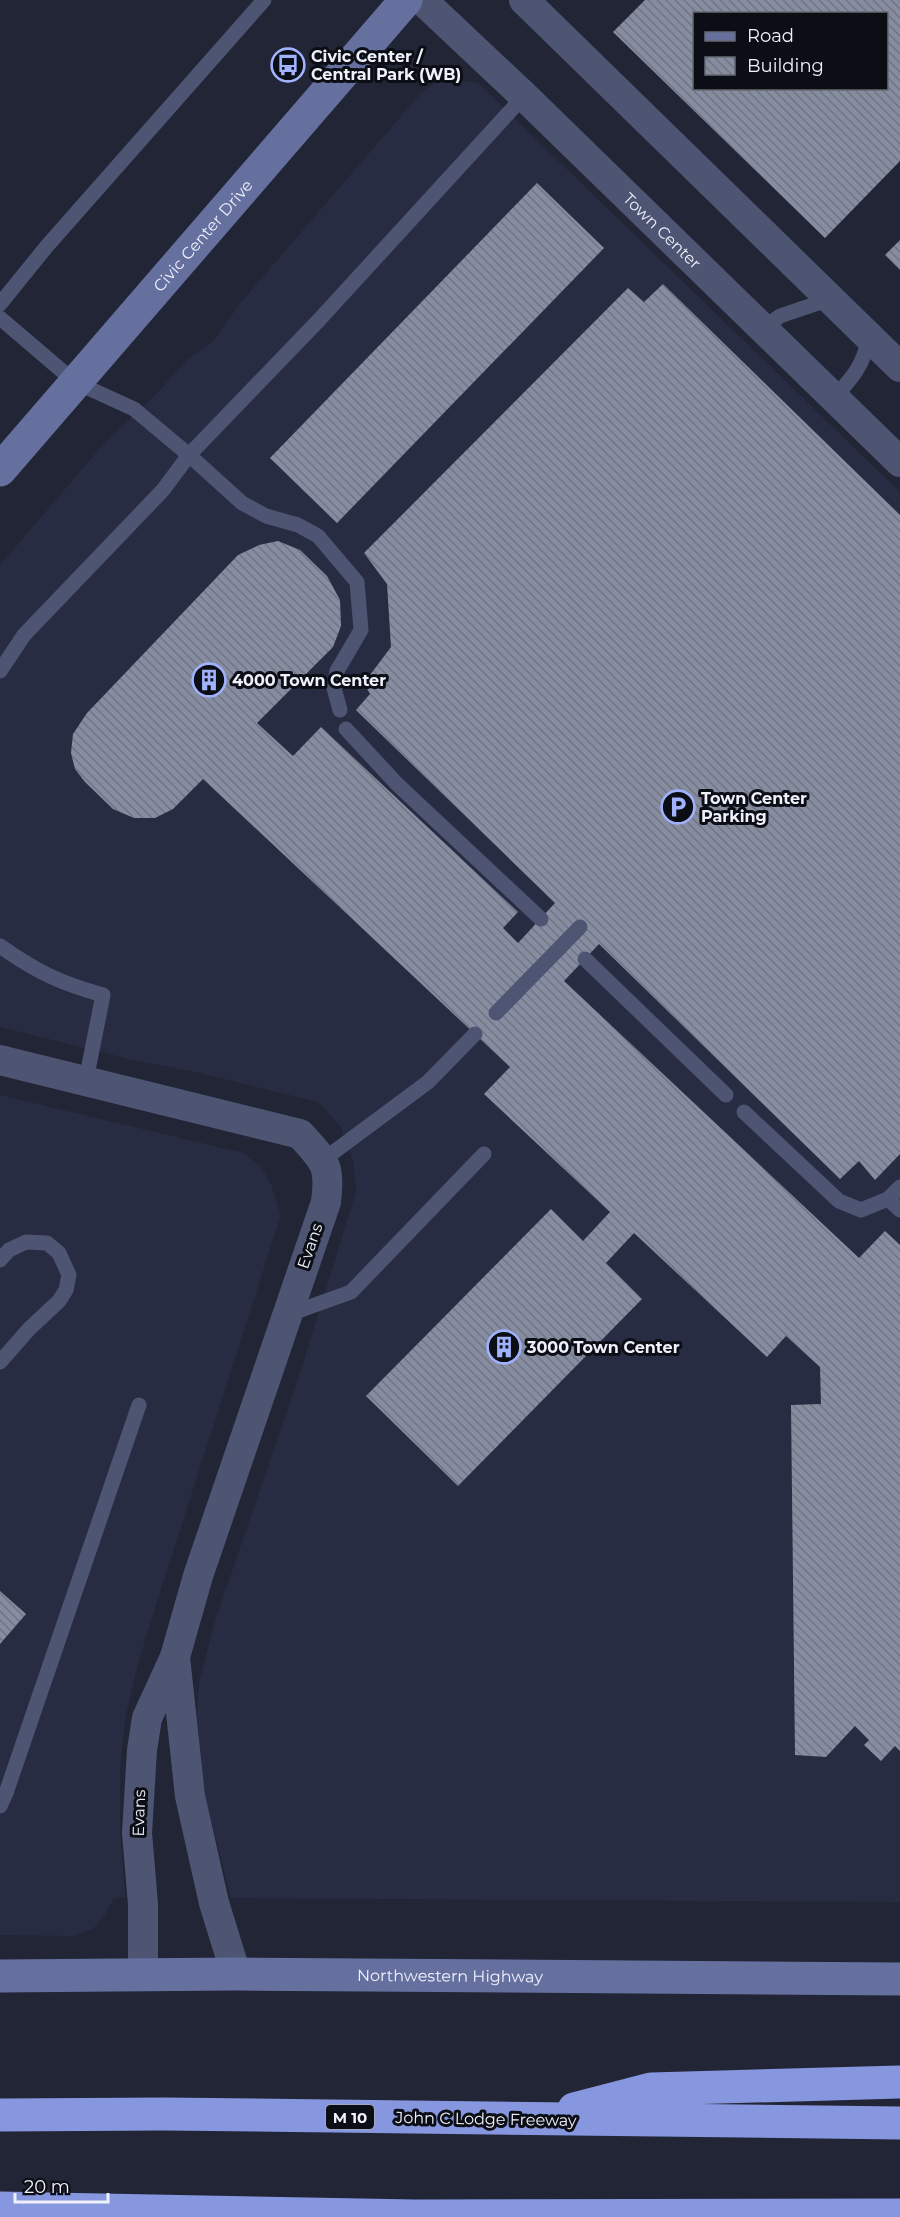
<svg xmlns="http://www.w3.org/2000/svg" width="900" height="2217" viewBox="0 0 900 2217" font-family="Montserrat,sans-serif">
<style>
.built{fill:#272c42}
.building{fill:url(#building-back-hatch);fill-rule:evenodd}
.lines{fill:none;stroke-linecap:round;stroke-linejoin:round}
.lane{stroke:#4e5573;stroke-width:15}
.street{stroke:#4e5573;stroke-width:30}
.secondary{stroke:#65709f;stroke-width:33}
.highway{stroke:#8696df;stroke-width:33}
.labels{text-anchor:middle;dominant-baseline:central;stroke-width:6;stroke-linejoin:round;paint-order:stroke}
.shield{fill:#0c0e15;stroke:#aaadb7;stroke-width:1.5}
.shield-label{font-size:15px;font-weight:bold;fill:#eef1fc}
.poi-label{font-size:16px;font-weight:bold;fill:#eef1fc;stroke:#0c0e15;text-anchor:start}
.street-label{font-size:16px;fill:#eef1fc;stroke:#0c0e15}
</style>
<defs>
<pattern id="building-back-hatch" width="6" height="6" patternUnits="userSpaceOnUse" patternTransform="scale(1.5)"><rect width="6" height="6" fill="#878da1"/><path d="M-1 5l2 2M0 0l6 6M5-1l2 2" fill="none" stroke="#717583"/></pattern>
</defs>
<rect width="100%" height="100%" fill="#212535"/>
<g class="built">
<polygon points="449,79 478,83 900,492 900,1902 231,1898 204,1792 197,1715 199,1682 216,1618 299,1376 356,1192 353,1160 341,1127 318,1102 191,1071 133,1060 0,1027 0,565 101,447 158,392 187,360 214,340 241,302 420,94 436,82"/>
<polygon points="0,1095 244,1153 262,1168 271,1184 281,1215 156,1605 138,1664 125,1719 120,1772 120,1831 125,1897 114,1898 105,1915 93,1929 74,1936 0,1935"/>
</g>
<g class="building">
<path d="M645 0H900V161L825 238 613 32ZM694 14H886V88H694Z"/>
<polygon points="537,183 604,248 337,523 270,458"/>
<polygon points="900,240 900,270 885,255"/>
<polygon points="663,284 900,515 900,1154 875,1180 859,1161 840,1179 599,944 564,981 859,1258 885,1231 900,1245 900,1751 895,1746 881,1761 864,1745 869,1740 855,1726 826,1757 795,1755 791,1405 821,1404 820,1367 786,1336 767,1357 634,1233 606,1263 642,1299 458,1486 366,1396 551,1209 583,1241 610,1212 484,1094 510,1067 203,779 173,809 155,818 134,818 113,809 85,782 75,769 71,753 73,734 87,713 238,555 259,545 278,541 300,550 327,576 340,600 341,626 333,647 257,723 293,756 321,727 518,912 503,928 518,943 555,903 356,710 370,694 364,683 391,647 387,584 364,553 628,288 644,302"/>
<polygon points="0,1591 26,1614 0,1644"/>
</g>
<g class="lines">
<g class="lane">
<polyline points="0,304 47,246 264,0"/>
<polyline points="0,318 75,382 134,409 189,455 242,503 266,516 298,525 318,536 357,582 361,630 337,671 334,688 340,710"/>
<polyline points="763,329 780,316 830,299"/>
<path d="M834 398C853 377 863 366 869 338"/>
<polyline points="0,671 24,635 163,490 189,455 319,320 524,96"/>
<polyline points="346,729 397,784 541,919"/>
<path d="M0 946C37 972 60 983 103 995L86 1080"/>
<polyline points="585,959 726,1095"/>
<polyline points="496,1013 580,927"/>
<polyline points="744,1112 839,1201 861,1210 888,1199"/>
<polyline points="323,1160 428,1082 475,1034"/>
<polyline points="900,1187 888,1199 900,1210"/>
<polyline points="0,1260 9,1250 26,1242 47,1243 59,1253 69,1275 66,1290 59,1301 29,1329 0,1362"/>
<polyline points="287,1315 351,1292 484,1154"/>
<polyline points="0,1806 6,1793 139,1405"/>
</g>
<g class="street">
<path id="s1" d="M422 0 524 96 900 462"/>
<polyline points="524,0 900,367"/>
<path d="M0 1060 300 1134C324 1161 331 1164 326 1202L198 1576 175 1657 147 1718 142 1750 137 1833 143 1904V1975"/>
<polyline points="175,1657 190,1796 214,1903 236,1974"/>
</g>
<g class="secondary">
<path id="s2" d="M0 470 406 0"/>
<path id="s3" d="M0 1976 236 1974 900 1979"/>
</g>
<g class="highway">
<polyline points="574,2109 651,2089 900,2082"/>
<polyline points="0,2115 165,2114 900,2123"/>
<polyline points="0,2208 415,2216 900,2215"/>
</g>
</g>
<defs>
<symbol id="bus-ring" viewBox="-11 -11 22 22"><circle r="9.5" fill="#0c0e15" stroke="#a1b2fd" stroke-width="1.5"/><path d="M-5-6H5V4H4V6H2V4H-2V6H-4V4H-5ZM-3.5-4V0h7V-4ZM-3.5 1.2v1.5H-2V1.2ZM2 1.2v1.5H3.5V1.2Z" fill="#a1b2fd"/></symbol>
<symbol id="building-ring" viewBox="-11 -11 22 22"><circle r="9.5" fill="#0c0e15" stroke="#a1b2fd" stroke-width="1.5"/><path d="M-4-6H4V6H1V3H-1V6H-4ZM-2.5-4.3h1.7v1.8h-1.7ZM.8-4.3h1.7v1.8H.8ZM-2.5-1h1.7V.8h-1.7ZM.8-1h1.7V.8H.8Z" fill="#a1b2fd"/></symbol>
<symbol id="parking-ring" viewBox="-11 -11 22 22"><circle r="9.5" fill="#0c0e15" stroke="#a1b2fd" stroke-width="1.5"/><path d="M-3.5-5.5H1a3.5 3.5 0 0 1 0 7H-1V5.5H-3.5ZM-1-3.4V-.6H.8a1.4 1.4 0 0 0 0-2.8Z" fill="#a1b2fd"/></symbol>
</defs>
<g fill-rule="evenodd">
<use href="#bus-ring" x="269" y="46" width="38" height="38"/>
<use href="#building-ring" x="190" y="661" width="38" height="38"/>
<use href="#parking-ring" x="659" y="788" width="38" height="38"/>
<use href="#building-ring" x="485" y="1328" width="38" height="38"/>
</g>
<g class="labels">
<rect class="shield" x="326" y="2105" width="48" height="24" rx="4.5"/>
<g class="shield-label">
<text x="350" y="2117">M 10</text>
</g>
<g class="poi-label">
<text x="311" y="56">Civic Center /<tspan x="311" dy="18">Central Park (WB)</tspan></text>
<text x="232" y="680">4000 Town Center</text>
<text x="701" y="798">Town Center<tspan x="701" dy="18">Parking</tspan></text>
<text x="527" y="1347">3000 Town Center</text>
</g>
<g class="street-label">
<text stroke="none"><textPath href="#s1" startOffset="333">Town Center</textPath></text>
<text stroke="none"><textPath href="#s2" startOffset="310">Civic Center Drive</textPath></text>
<text transform="translate(310 1246) rotate(-71)">Evans</text>
<text transform="translate(139 1813) rotate(-88)">Evans</text>
<text stroke="none"><textPath href="#s3" startOffset="450">Northwestern Highway</textPath></text>
<text transform="translate(486 2119) rotate(1)">John C Lodge Freeway</text>
</g>
</g>
<rect x="693" y="12" width="195" height="78" fill="#0c0e15" stroke="#666971" stroke-width="1.5"/>
<rect x="705" y="32" width="30" height="9" fill="#65709f" stroke="#666971" stroke-width="1.5"/>
<text x="747" y="42" font-size="18" fill="#eef1fc">Road</text>
<rect x="705" y="57" width="30" height="18" fill="url(#building-back-hatch)" stroke="#666971" stroke-width="1.5"/>
<text x="747" y="72" font-size="18" fill="#eef1fc">Building</text>
<path d="M15 2193v9h93v-9" fill="none" stroke="#eef1fc" stroke-width="3"/>
<text x="24" y="2193" font-size="18" fill="#eef1fc" stroke="#0c0e15" stroke-width="4.5" paint-order="stroke">20 m</text>
</svg>
